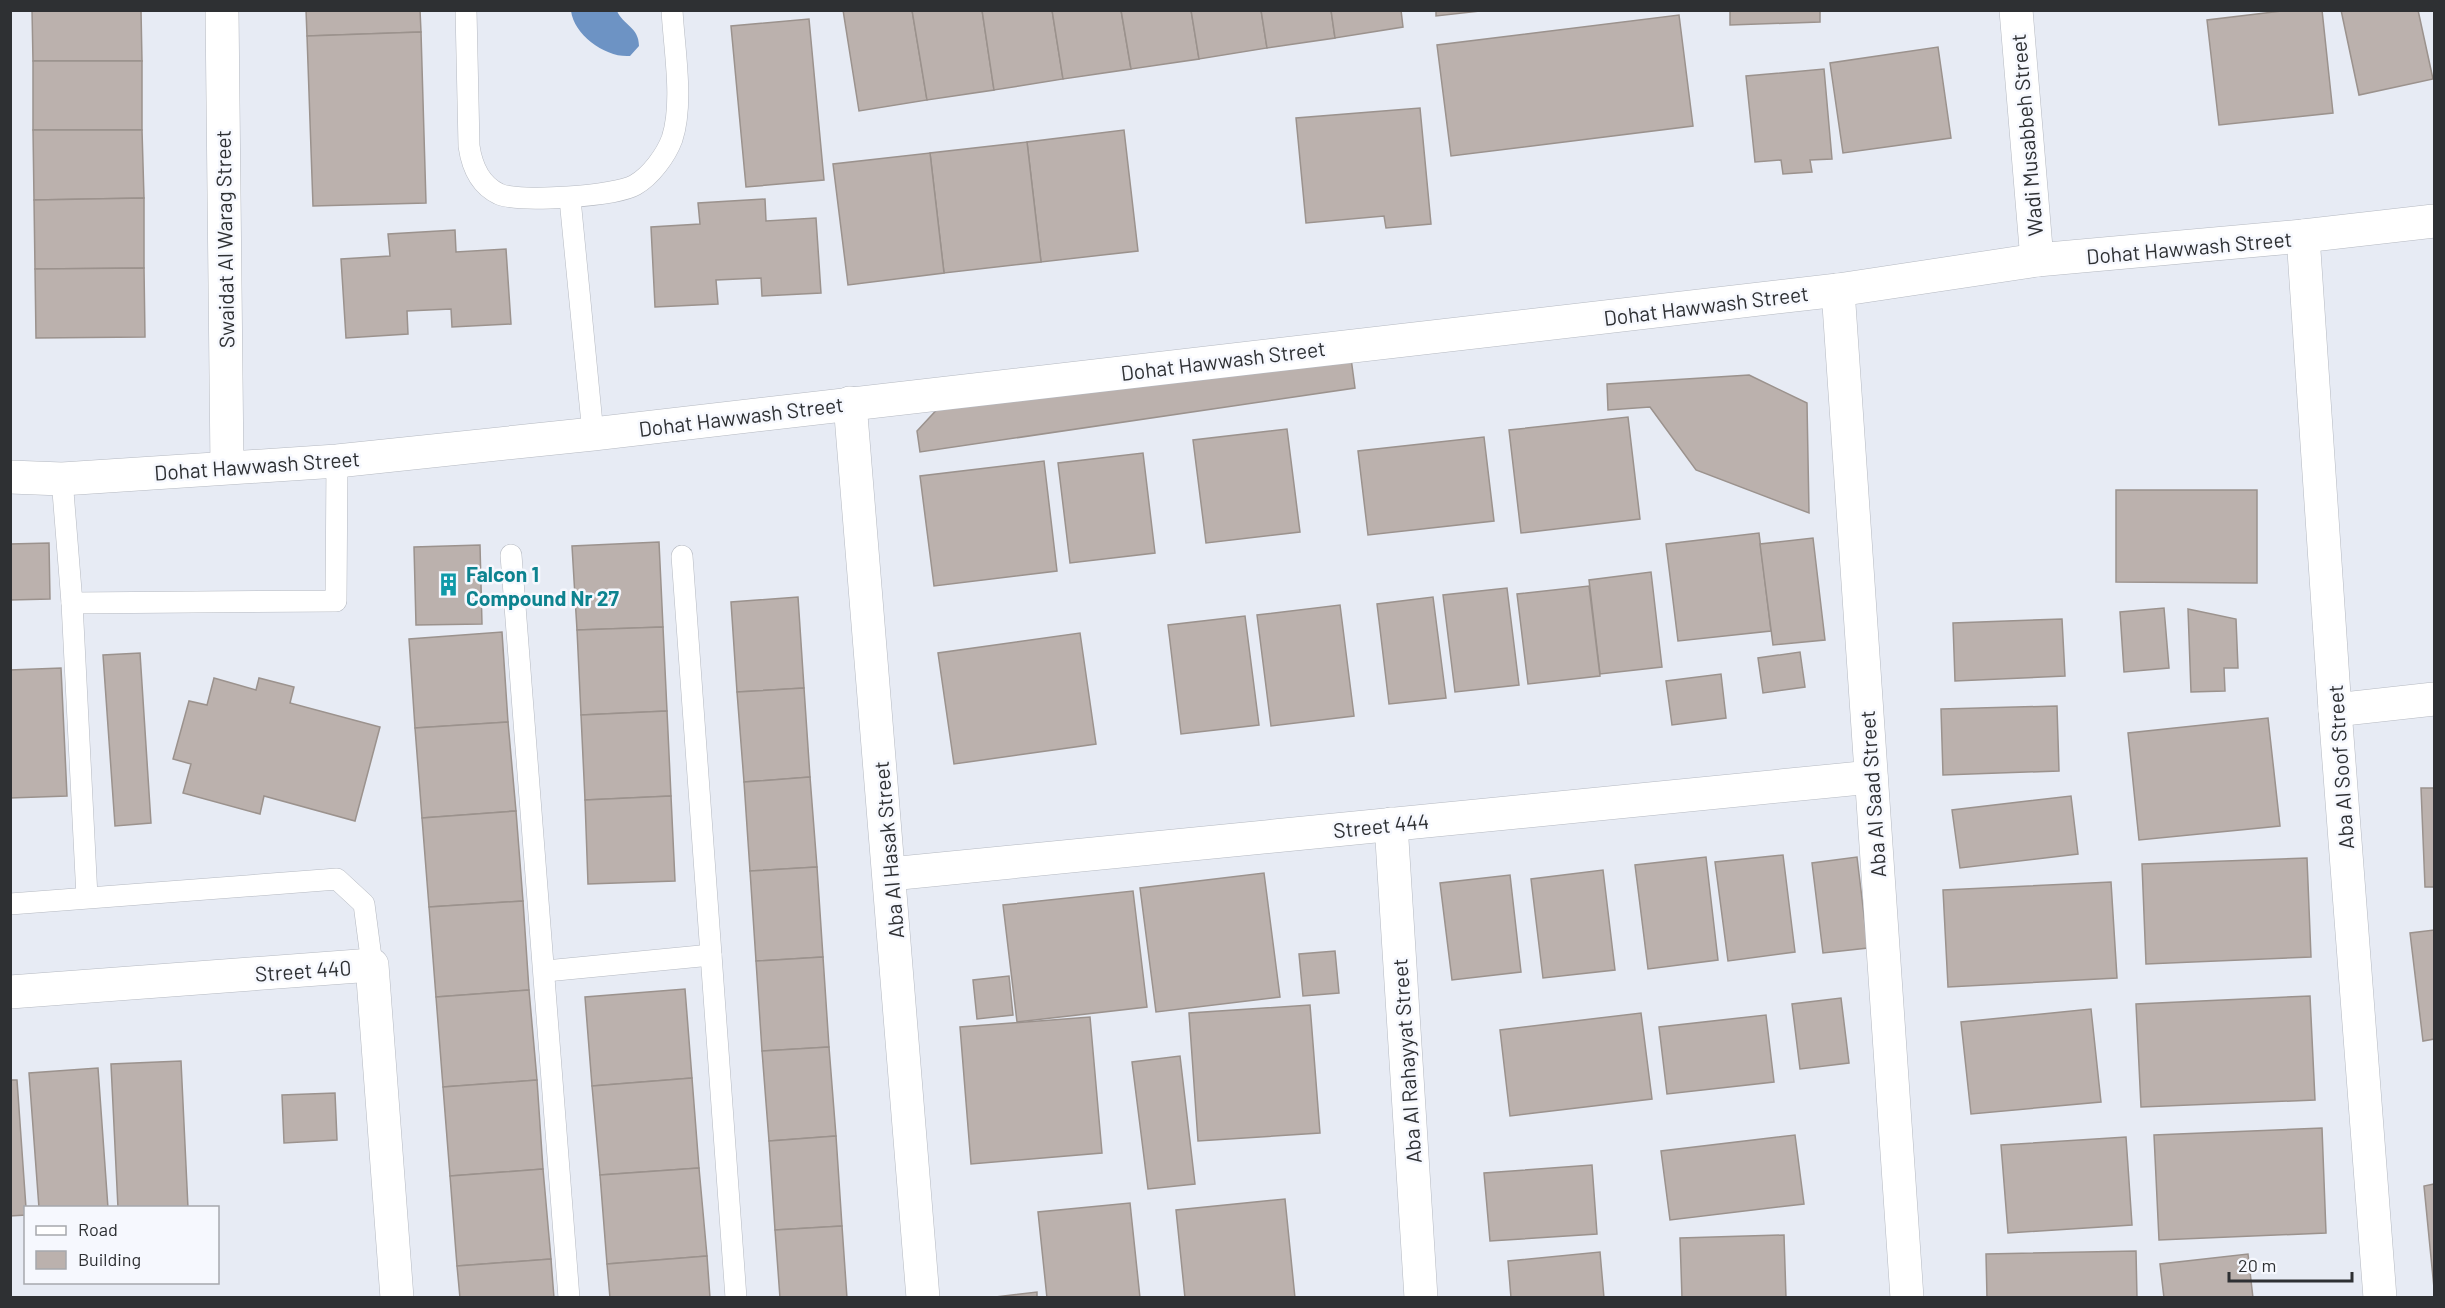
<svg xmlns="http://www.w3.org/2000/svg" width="2445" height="1308" viewBox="0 0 2445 1308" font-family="Barlow,sans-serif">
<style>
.water{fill:#6d93c4}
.building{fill:#bbb1ad;stroke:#9b928d;stroke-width:1.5}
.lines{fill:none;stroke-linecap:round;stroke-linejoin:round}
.service-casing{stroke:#b5b9c1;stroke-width:22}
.minor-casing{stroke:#b5b9c1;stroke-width:34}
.service{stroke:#fff;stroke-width:21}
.minor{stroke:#fff;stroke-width:33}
.labels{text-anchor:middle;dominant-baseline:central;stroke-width:5;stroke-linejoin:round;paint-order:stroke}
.street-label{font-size:21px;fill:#2e3033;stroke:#f6f8fe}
.culture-label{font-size:21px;font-weight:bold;fill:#0d838f;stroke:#f6f8fe;text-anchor:start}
</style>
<rect width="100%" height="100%" fill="#e7ebf4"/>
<path class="water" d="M571 11H617C623 25 639 27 639 46L630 56C606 58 574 35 571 11Z"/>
<g class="building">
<polygon points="32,10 141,10 142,61 33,61"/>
<polygon points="306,10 420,10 421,32 307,36"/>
<polygon points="843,10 912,10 927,100 859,111"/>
<polygon points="912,10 982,10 994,90 927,100"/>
<polygon points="982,10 1052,10 1063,79 994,90"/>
<polygon points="1052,10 1121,10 1131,69 1063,79"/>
<polygon points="1121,10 1191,10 1199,59 1131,69"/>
<polygon points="1191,10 1261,10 1267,48 1199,59"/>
<polygon points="1261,10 1331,10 1335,38 1267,48"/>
<polygon points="1331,10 1401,10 1403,27 1335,38"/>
<polygon points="1436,10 1489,10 1436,16"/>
<polygon points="1730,10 1820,10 1820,22 1730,25"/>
<polygon points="2290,10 2322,10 2333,113 2219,125 2207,20"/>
<polygon points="2341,10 2418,10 2433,79 2359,95"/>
<polygon points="1679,15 1693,126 1451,156 1437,45"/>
<polygon points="809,19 824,180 746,187 731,26"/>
<polygon points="421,32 426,203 313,206 307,36"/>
<polygon points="1938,47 1951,138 1843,153 1830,63"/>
<rect x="33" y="61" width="109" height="69"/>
<polygon points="1824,69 1832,159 1810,160 1812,172 1783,174 1781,160 1755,162 1746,76"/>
<polygon points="1420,108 1431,224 1386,228 1384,216 1306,223 1296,118"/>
<polygon points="33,130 142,130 144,198 34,200"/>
<polygon points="1124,130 1138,251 1041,262 1027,142"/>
<polygon points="1027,142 1041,262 944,273 930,153"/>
<polygon points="930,153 944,273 848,285 833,164"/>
<polygon points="144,198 144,268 35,269 34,200"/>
<polygon points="765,199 766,221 816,218 821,293 762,296 761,278 716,280 718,304 655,307 651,227 700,224 698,203"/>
<polygon points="455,230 456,252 506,249 511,324 452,327 451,309 407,311 408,334 346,338 341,259 390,256 388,234"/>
<polygon points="144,268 145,337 36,338 35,269"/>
<polygon points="1349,343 1355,388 920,452 917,431 943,403"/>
<polygon points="1749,375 1807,403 1809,513 1696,470 1650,407 1608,410 1607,384"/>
<polygon points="1628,417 1640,519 1521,533 1509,430"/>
<polygon points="1287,429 1300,532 1206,543 1193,440"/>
<polygon points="1484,437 1494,521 1368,535 1358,451"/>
<polygon points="1143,453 1155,553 1070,563 1058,463"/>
<polygon points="1044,461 1057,571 934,586 920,476"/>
<polygon points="2116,490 2257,490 2257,583 2116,582"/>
<polygon points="1759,533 1771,631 1678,641 1666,544"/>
<polygon points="1813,538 1825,640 1773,645 1760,544"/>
<polygon points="659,542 663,627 577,630 572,546"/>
<polygon points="49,543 50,599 10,600 10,544"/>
<polygon points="480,545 482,624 416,625 414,547"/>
<polygon points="1651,572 1662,667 1600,674 1589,580"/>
<polygon points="1589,586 1600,676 1528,684 1517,594"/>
<polygon points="1507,588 1519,685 1455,692 1443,595"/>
<polygon points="798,597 804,688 737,692 731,602"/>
<polygon points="1433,597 1446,698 1389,704 1377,604"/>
<polygon points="1340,605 1354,716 1271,726 1257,615"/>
<polygon points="2164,608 2169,668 2124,672 2120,612"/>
<polygon points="2188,609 2236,619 2238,668 2224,668 2225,691 2191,692"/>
<polygon points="1245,616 1259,725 1181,734 1168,625"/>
<polygon points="2062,619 2065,676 1955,681 1953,623"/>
<polygon points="663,627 667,711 581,715 577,630"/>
<polygon points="502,632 508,722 415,728 409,639"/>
<polygon points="1080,633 1096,744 954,764 938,653"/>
<polygon points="1800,652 1805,687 1763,693 1758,658"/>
<polygon points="140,653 151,823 115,826 103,655"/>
<polygon points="61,668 67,796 10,798 10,670"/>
<polygon points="1721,674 1726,718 1672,725 1666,681"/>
<polygon points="214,678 256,690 259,678 294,687 290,703 380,727 355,821 264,796 260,814 183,793 191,764 173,759 189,701 207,705"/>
<polygon points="804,688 810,777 744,782 737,692"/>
<polygon points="2057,706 2059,771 1943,775 1941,709"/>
<polygon points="667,711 671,796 585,800 581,715"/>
<polygon points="2268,718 2280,826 2139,840 2128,733"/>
<polygon points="508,722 516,811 422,818 415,728"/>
<polygon points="810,777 817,867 750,871 744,782"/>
<polygon points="2421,788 2434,788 2434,887 2425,887"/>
<polygon points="671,796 675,881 588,884 585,800"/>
<polygon points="2071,796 2078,854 1960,868 1952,810"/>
<polygon points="516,811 523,901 429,907 422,818"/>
<polygon points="1783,855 1795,952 1728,961 1715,862"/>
<polygon points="1706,857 1718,960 1648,969 1635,865"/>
<polygon points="1857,857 1868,948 1823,953 1812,863"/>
<polygon points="2307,858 2311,957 2146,964 2142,864"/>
<polygon points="817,867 823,957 756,961 750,871"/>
<polygon points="1603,870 1615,970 1543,978 1531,879"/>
<polygon points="1264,873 1280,997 1156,1012 1140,888"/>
<polygon points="1510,875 1521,972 1452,980 1440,883"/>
<polygon points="2111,882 2117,978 1948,987 1943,890"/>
<polygon points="1133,891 1147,1007 1017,1022 1003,905"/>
<polygon points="523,901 529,990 436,997 429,907"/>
<polygon points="2434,930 2434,1039 2423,1041 2410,933"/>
<polygon points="1335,951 1339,993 1303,996 1299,954"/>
<polygon points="823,957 829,1047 762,1051 756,961"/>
<polygon points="1009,976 1013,1015 977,1019 973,980"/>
<polygon points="685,989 692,1078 592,1086 585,997"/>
<polygon points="529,990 537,1080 443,1087 436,997"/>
<polygon points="2310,996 2315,1100 2141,1107 2136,1004"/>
<polygon points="1841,998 1849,1063 1800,1069 1792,1004"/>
<polygon points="1310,1005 1320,1133 1198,1141 1189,1013"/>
<polygon points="2091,1009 2101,1102 1971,1114 1961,1022"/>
<polygon points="1641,1013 1652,1099 1510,1116 1500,1030"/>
<polygon points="1766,1015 1774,1082 1667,1094 1659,1027"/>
<polygon points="1090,1017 1102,1153 971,1164 960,1027"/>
<polygon points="829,1047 836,1136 769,1141 762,1051"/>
<polygon points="1180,1056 1195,1184 1148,1189 1132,1062"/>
<polygon points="181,1061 188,1208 118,1208 111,1064"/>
<polygon points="98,1068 108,1208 39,1208 29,1073"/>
<polygon points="692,1078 699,1168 600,1175 592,1086"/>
<polygon points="10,1080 17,1080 26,1208 26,1215 10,1216"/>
<polygon points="537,1080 543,1169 450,1176 443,1087"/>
<polygon points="335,1093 337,1140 284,1143 282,1095"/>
<polygon points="2322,1128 2326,1233 2159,1240 2154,1135"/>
<polygon points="1795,1135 1804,1204 1670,1220 1661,1151"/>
<polygon points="836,1136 842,1226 775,1230 769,1141"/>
<polygon points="2126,1137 2132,1225 2008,1233 2001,1145"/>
<polygon points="1592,1165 1597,1234 1490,1241 1484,1173"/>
<polygon points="699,1168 707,1256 607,1264 600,1175"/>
<polygon points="543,1169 551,1259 457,1266 450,1176"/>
<polygon points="2434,1184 2434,1288 2424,1186"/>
<polygon points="1285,1199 1295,1298 1185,1298 1176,1210"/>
<polygon points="1130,1203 1140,1298 1047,1298 1038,1212"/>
<polygon points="842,1226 847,1298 780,1298 775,1230"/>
<polygon points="1784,1235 1786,1298 1682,1298 1680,1238"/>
<polygon points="2136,1251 2137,1298 1987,1298 1986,1254"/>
<polygon points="1600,1252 1604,1298 1511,1298 1508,1261"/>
<polygon points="2248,1254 2253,1298 2164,1298 2160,1264"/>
<polygon points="707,1256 710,1298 610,1298 607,1264"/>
<polygon points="551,1259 554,1298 460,1298 457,1266"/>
<polygon points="1037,1292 1037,1298 987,1298"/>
</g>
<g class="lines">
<defs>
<g id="service">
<path d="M466 10 469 146C472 167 480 185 499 194 520 203 616 196 635 185 651 176 666 155 672 139 684 103 674 48 672 10"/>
<polyline points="570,199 593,434"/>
<polyline points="62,479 72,603 87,897"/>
<polyline points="511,555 569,1298"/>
<polyline points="682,556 736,1298"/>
<polyline points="72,603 336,601 337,461"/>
<polyline points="10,904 337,879 364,904 372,965"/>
<polyline points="546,971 711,955"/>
</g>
<g id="minor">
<polyline points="222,10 227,467"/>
<polyline points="2016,10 2037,260"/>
<polyline points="2303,236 2335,710 2380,1298"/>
<polyline points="1838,290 1907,1298"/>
<polyline points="850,403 923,1298"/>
<polyline points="10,477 62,479 337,461 593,434 1838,290 2037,260 2303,236 2434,221"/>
<polyline points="2335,710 2434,699"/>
<polyline points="1391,824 1421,1298"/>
<polyline points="890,874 1871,777"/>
<polyline points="10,992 372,965 397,1298"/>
</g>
</defs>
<use href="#service" class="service-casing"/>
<use href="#minor" class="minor-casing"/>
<use href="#service" class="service"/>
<use href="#minor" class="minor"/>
</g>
<defs>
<symbol id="building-bare" viewBox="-9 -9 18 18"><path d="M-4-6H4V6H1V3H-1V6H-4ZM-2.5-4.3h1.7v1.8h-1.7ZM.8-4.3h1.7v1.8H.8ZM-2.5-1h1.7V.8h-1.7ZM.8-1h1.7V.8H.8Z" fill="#0f9aa8" stroke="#f6f8fe" stroke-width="2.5" paint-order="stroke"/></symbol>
</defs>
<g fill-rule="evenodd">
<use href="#building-bare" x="432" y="568" width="33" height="33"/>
</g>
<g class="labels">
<g class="street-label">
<text transform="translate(2026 135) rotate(-95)">Wadi Musabbeh Street</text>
<text transform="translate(224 239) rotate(-91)">Swaidat Al Warag Street</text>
<text transform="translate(2189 247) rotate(-5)">Dohat Hawwash Street</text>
<text transform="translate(1706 305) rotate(-7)">Dohat Hawwash Street</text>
<text transform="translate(1223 360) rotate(-7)">Dohat Hawwash Street</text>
<text transform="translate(741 416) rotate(-7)">Dohat Hawwash Street</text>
<text transform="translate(257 465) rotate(-4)">Dohat Hawwash Street</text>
<text transform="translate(2340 767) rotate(-94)">Aba Al Soof Street</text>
<text transform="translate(1872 794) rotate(-94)">Aba Al Saad Street</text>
<text transform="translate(1381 825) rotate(-6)">Street 444</text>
<text transform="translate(888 850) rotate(-95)">Aba Al Hasak Street</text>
<text transform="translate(303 970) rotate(-4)">Street 440</text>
<text transform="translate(1406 1061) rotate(-94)">Aba Al Rahayyat Street</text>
</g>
<g class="culture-label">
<text x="466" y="573">Falcon 1<tspan x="466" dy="24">Compound Nr 27</tspan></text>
</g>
</g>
<rect width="2445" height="1308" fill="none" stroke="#2e3033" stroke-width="24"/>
<rect x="24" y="1206" width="195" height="78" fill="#f6f8fe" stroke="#a6a8ad" stroke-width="1.5"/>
<rect x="36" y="1226" width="30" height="9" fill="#ffffff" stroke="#a6a8ad" stroke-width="1.5"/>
<text x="78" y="1236" font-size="18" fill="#2e3033">Road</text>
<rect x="36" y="1251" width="30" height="18" fill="#bbb1ad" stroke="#a6a8ad" stroke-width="1.5"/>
<text x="78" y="1266" font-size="18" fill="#2e3033">Building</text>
<path d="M2229 1272v9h123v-9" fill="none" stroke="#2e3033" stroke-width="3"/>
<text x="2238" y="1272" font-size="18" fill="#2e3033" stroke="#f6f8fe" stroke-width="4.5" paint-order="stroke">20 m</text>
</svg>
